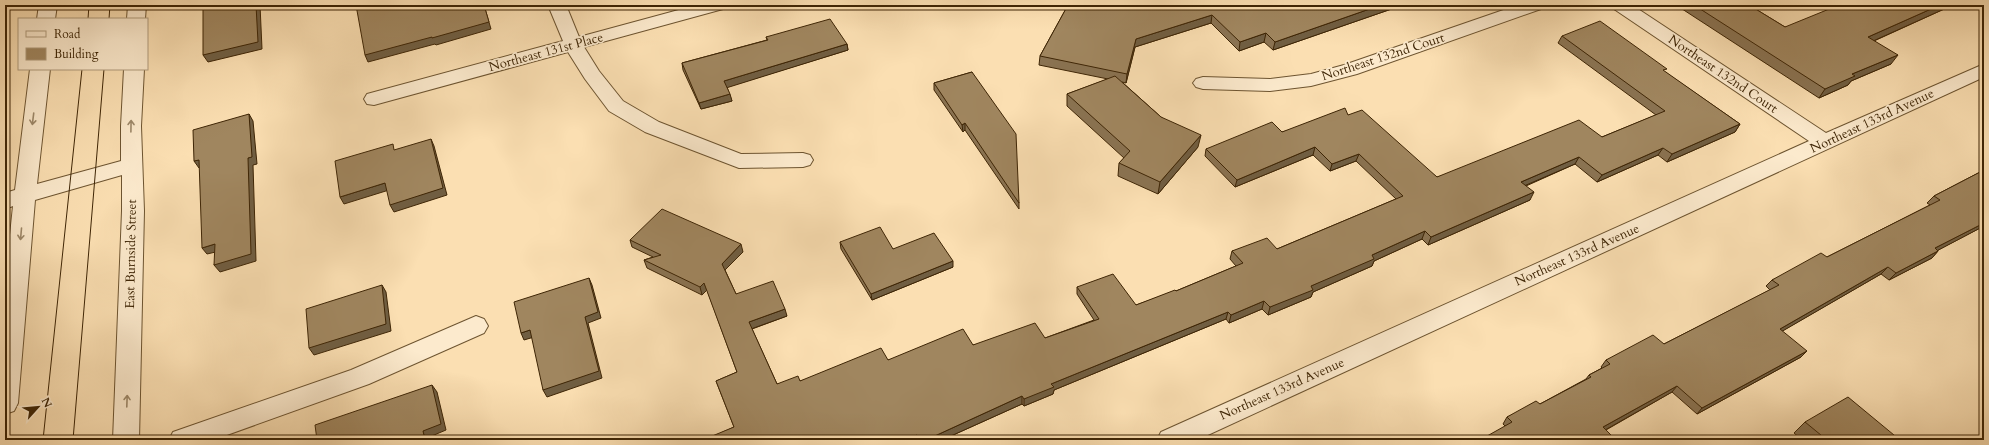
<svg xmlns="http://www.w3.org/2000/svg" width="1989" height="445" viewBox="0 0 1989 445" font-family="Cardo,serif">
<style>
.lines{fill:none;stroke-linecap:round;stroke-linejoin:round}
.minor-casing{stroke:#6d5430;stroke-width:2}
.minor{fill:#fceacd;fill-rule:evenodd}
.tram{stroke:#3e2505;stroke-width:1}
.wall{fill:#8a7352;stroke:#3e2505}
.shaded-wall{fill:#705e42;stroke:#3e2505}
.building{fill:#a0865f;stroke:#3e2505}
.oneway{stroke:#9d8869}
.labels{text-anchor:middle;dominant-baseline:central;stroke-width:3.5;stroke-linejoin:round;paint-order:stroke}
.street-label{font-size:13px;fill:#3e2505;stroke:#fceacd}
</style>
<rect width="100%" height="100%" fill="#fbdfb2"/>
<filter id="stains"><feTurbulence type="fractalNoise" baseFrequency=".005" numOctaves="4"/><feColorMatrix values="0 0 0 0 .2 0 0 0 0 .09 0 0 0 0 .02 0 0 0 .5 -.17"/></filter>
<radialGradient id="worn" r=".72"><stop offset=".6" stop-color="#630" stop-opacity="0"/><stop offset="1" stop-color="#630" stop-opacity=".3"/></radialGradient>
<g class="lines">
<defs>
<g id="minor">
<polygon points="39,5 57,5 55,19 37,19"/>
<polygon points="128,5 146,5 145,19 127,19"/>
<polygon points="548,5 566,5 579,37 697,5 726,5 723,9 584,47 599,71 623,101 659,122 741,154 803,153 810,155 813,160 810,165 803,167 739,168 645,132 609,111 585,79 568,52 374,105 367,104 364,99 367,94 563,41"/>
<polygon points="1518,5 1544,5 1541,9 1357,74 1311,86 1270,91 1203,89 1196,87 1193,83 1196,79 1203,77 1270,79 1311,74 1344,65"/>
<polygon points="1611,5 1632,5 1826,133 1984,64 1984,77 1197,440 1157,440 1161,432 1809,141 1614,9"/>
<polygon points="30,69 50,69 37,184 121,161 121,126 124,69 144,69 141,126 144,211 139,440 113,440 122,211 122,175 35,200 18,403 14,411 5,414 5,283 13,206 5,209 5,193 15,190"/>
<polygon points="476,316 484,319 488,326 484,333 369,384 213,440 169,440 173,432 351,370"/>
</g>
</defs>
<use href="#minor" class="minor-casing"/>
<use href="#minor" class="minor"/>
<g class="tram">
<polyline points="88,19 89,5"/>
<polyline points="109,19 110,5"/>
<polyline points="43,440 82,69"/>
<polyline points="73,440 104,69"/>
</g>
</g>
<g class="wall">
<polygon points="1068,5 1403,5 1273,50 1264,42 1239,51 1211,23 1135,47 1126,83 1122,82 1161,117 1198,147 1158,194 1118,176 1119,163 1124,158 1067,106 1067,94 1108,79 1039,65 1040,56"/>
<polygon points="1676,5 1749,5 1785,27 1953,5 1874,41 1891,64 1851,81 1848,85 1819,98"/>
<polygon points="1562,36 1665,72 1740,124 1735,132 1667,162 1658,155 1597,182 1575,164 1526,186 1530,200 1428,245 1422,239 1374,261 1372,266 1313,292 1311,297 1268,315 1262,309 1229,323 1226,319 1054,390 1053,394 1024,406 1022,404 942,440 705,440 734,427 716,381 737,372 707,290 702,295 647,268 644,260 653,257 632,247 630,240 743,252 725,270 736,294 787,316 752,329 777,384 800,381 888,360 973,345 1045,338 1094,320 1077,294 1077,287 1136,305 1176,291 1236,266 1230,259 1232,251 1277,249 1396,199 1356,161 1330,171 1313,155 1235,187 1205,156 1206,149 1282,132 1348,115 1437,177 1602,137 1656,115 1558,43"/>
<polygon points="766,37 847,44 848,50 727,87 732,101 701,109 683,70 682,63 767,40"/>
<polygon points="972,72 1019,203 1019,209 965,130 963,132 934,90 934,83"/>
<polygon points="1984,170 1984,226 1938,250 1938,251 1932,258 1889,280 1881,274 1782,331 1801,357 1697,414 1672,392 1606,430 1505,426 1503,424 1507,417 1540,404 1586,379 1589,375 1602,368 1601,367 1606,360 1664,344 1770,290 1766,286 1772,280 1827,257 1930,205 1927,203 1934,196"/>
<polygon points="840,242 893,249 953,267 872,300 841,249"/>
<polygon points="1805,422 1900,440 1802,440 1794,433"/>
</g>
<g class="shaded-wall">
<polygon points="256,5 260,5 262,49 208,62 203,55"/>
<polygon points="484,5 491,29 436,45 435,44 368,62 365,55"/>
<polygon points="1381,5 1403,5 1273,50 1275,42"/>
<polygon points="1940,5 1953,5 1862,46 1868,37"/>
<polygon points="1212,15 1211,23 1135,47 1126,83 1127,74 1136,39"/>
<polygon points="1266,33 1264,42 1239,51 1240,42"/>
<polygon points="847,44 848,50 726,88 724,81"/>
<polygon points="1898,55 1891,64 1851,81 1848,85 1819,98 1825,89 1852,74"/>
<polygon points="730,94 732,101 701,109 699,103"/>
<polygon points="249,114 253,121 257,164 253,165 256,261 220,272 214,265 248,158"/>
<polygon points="965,123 965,130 963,132 962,125"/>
<polygon points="1740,124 1735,132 1667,162 1672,154"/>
<polygon points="1201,135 1198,147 1158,194 1160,182"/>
<polygon points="431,139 434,146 447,195 394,212 390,205"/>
<polygon points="1315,147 1313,155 1235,187 1237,180"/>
<polygon points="1663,148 1658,155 1597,182 1602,175"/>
<polygon points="1359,154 1356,161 1330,171 1332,164"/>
<polygon points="1579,157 1575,164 1517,189 1521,182"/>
<polygon points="199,160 204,166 199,168 194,161"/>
<polygon points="385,183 389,190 344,204 340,197"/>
<polygon points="1534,192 1530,200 1428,245 1431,237"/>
<polygon points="1984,223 1984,226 1929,255 1935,248"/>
<polygon points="1425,231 1422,239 1374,261 1372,266 1313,292 1311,297 1268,315 1270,307 1372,255"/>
<polygon points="215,244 220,251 207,254 202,248"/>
<polygon points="741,244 743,252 724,271 722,264"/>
<polygon points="1938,251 1932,258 1889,280 1896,273"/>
<polygon points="953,261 953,267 872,300 871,294"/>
<polygon points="1888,267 1881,274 1774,336 1780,329"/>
<polygon points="589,278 592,285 601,318 588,323 602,378 547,397 543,390 585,317"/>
<polygon points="704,283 707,290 702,295 700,287"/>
<polygon points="382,285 386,292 391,331 314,355 309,348"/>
<polygon points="1264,301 1262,309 1229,323 1231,315"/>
<polygon points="785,309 787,316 751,329 749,322"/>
<polygon points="1228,312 1226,319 1054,390 1053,394 1024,406 1024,399 1051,384"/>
<polygon points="530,330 534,337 524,340 521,333"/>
<polygon points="1807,351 1801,357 1697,414 1702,408"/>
<polygon points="432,385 437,392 446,430 427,438 428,440 425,440 423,431"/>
<polygon points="1677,386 1672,392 1598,434 1603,427"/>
<polygon points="1022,396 1022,404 942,440 926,440"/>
<polygon points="917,435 917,440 906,440"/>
</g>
<g class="building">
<polygon points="203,5 256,5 258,42 203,55"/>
<polygon points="356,5 484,5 489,22 432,38 432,37 365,55"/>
<polygon points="1068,5 1381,5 1275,42 1266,33 1240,42 1212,15 1136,39 1127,74 1040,56"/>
<polygon points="1694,5 1749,5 1785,27 1839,5 1940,5 1868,37 1898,55 1852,74 1855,76 1825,89"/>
<polygon points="830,19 847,44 724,81 730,94 699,103 682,63 768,40 766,37"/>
<polygon points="1600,21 1667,69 1663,70 1740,124 1672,154 1663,148 1602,175 1579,157 1521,182 1534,192 1431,237 1425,231 1372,255 1374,259 1311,286 1313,290 1270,307 1264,301 1231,315 1228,312 1051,384 1054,387 1024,399 1022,396 926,440 919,440 917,435 906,440 705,440 705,439 734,427 716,381 737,372 704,283 700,287 644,260 661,255 630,240 662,209 741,244 722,264 736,294 773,281 785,309 749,322 777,384 798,376 800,381 881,348 888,360 963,329 973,345 1035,323 1045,338 1099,319 1077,287 1113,274 1136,305 1175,290 1176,291 1243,263 1232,251 1267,238 1277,249 1403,196 1359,154 1332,164 1315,147 1237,180 1206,149 1272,122 1282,132 1345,108 1348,115 1362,110 1437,177 1579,120 1602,137 1665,111 1562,36"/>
<polygon points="972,72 1016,134 1019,203 965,123 962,125 934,83"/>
<polygon points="1115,76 1161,117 1201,135 1160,182 1119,163 1130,151 1067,94"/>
<polygon points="249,114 252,157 248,158 251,254 214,265 215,244 202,248 199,160 194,161 193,130"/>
<polygon points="431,139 443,188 390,205 385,183 340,197 335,161 393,144 394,150"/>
<polygon points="1984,170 1984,223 1935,248 1938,251 1896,273 1888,267 1780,329 1807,351 1702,408 1677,386 1603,427 1616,440 1480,440 1512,422 1507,417 1536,401 1540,404 1591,377 1589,375 1610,364 1606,360 1653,335 1664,344 1779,285 1772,280 1821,253 1827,257 1940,200 1934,196"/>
<polygon points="880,227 893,249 934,233 953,261 871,294 840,242"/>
<polygon points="589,278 598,312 585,317 599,371 543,390 530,330 521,333 514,302"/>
<polygon points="382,285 386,324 309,348 306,309"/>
<polygon points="432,385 441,424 423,431 425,440 317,440 315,425"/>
<polygon points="1848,397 1900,440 1827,440 1805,422"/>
</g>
<defs><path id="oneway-shaft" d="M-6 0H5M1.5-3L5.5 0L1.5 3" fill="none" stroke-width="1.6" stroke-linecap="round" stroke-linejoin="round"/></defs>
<g class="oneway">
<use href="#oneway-shaft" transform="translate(33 119) rotate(97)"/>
<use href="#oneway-shaft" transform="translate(131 126) rotate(-89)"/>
<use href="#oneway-shaft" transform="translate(21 234) rotate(95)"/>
<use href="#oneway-shaft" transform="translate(127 401) rotate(-88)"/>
</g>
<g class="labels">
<g class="street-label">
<text transform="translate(546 52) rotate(-15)">Northeast 131st Place</text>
<text transform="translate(1383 57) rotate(-18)">Northeast 132nd Court</text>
<text transform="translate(1723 74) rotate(34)">Northeast 132nd Court</text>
<text transform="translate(1872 121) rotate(-25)">Northeast 133rd Avenue</text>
<text transform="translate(131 254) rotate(-89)">East Burnside Street</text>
<text transform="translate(1577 255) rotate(-24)">Northeast 133rd Avenue</text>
<text transform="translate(1282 389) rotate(-24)">Northeast 133rd Avenue</text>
</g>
</g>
<rect width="1989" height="445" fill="none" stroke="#fbdfb2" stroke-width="20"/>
<rect x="6" y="6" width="1977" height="433" fill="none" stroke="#3e2505" stroke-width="2"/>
<rect x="10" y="10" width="1969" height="425" fill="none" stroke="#3e2505"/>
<rect x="18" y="18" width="130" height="52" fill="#fceacd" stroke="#b09b7d"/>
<rect x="26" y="31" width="20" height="6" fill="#fceacd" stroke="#b09b7d"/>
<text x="54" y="38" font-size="12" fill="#3e2505">Road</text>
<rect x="26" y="48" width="20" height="12" fill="#a0865f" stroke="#b09b7d"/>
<text x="54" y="58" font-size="12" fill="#3e2505">Building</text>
<g transform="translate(38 407) rotate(63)" stroke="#fceacd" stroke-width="3" paint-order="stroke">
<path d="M0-3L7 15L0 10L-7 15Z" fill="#3e2505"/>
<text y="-6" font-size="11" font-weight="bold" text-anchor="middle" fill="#3e2505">N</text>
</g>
<rect width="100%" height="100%" filter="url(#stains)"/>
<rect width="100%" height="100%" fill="url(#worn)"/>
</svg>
